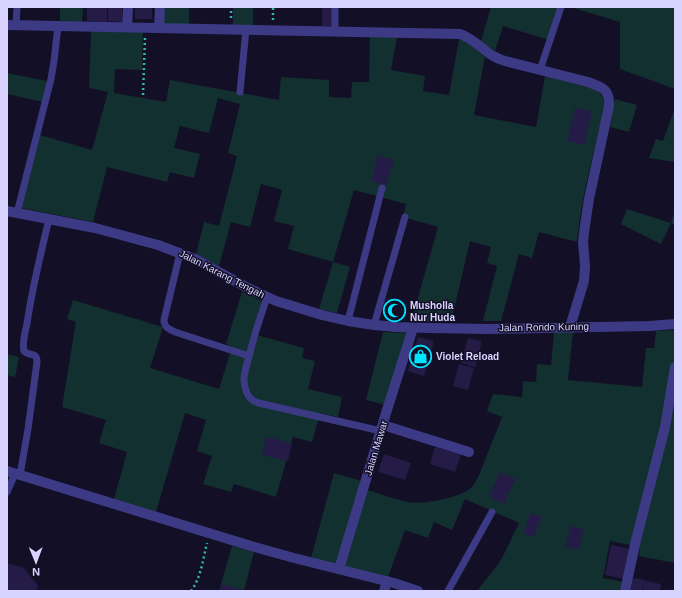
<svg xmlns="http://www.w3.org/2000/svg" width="682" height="598" viewBox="0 0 682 598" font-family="Arial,sans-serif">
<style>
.green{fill:#12302f}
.building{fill:#241b47}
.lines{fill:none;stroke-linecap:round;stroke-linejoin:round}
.path{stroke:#2fb8b0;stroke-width:2.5;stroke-dasharray:2 3;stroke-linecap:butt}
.lane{stroke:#3d3a85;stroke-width:7}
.street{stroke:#3d3a85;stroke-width:10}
.labels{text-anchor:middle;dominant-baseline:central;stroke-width:3;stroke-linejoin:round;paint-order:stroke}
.street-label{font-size:10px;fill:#d9d4ff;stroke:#130f26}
.poi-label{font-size:10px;font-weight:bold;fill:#d9d4ff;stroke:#130f26;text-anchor:start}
</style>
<rect width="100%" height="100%" fill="#130f26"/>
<g class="green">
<polygon points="60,7 83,7 82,22 60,22"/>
<rect x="164" y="7" width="25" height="17"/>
<polygon points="233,7 253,7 253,26 233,25"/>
<polygon points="491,7 559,7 549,40 503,26 495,51 481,41"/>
<polygon points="570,7 675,7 675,30 674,33 675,34 675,89 620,69 620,22"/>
<path d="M91 31 143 32 142 70 115 69 114 93 166 102 170 80 279 100 281 77 329 80V97L351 98 352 82H369L370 37H397L391 70 425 76 423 91 449 95 459 39C470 43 477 50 485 57L474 115 536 127 545 76 595 89C602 94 604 97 604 106 595 151 581 196 577 242L539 232 532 258 519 254 501 321H483L497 266 487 263 491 247 470 241 451 322H411L438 227 403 217 406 204 354 190 333 262 350 267 337 313 319 309 333 262 288 249 294 226 274 221 282 190 261 184 250 227 231 222 219 266 196 254 204 222 219 226 237 156 228 153 240 104 218 98 209 133 180 126 174 148 200 154 194 178 170 172 167 182 107 167 93 222 21 208 40 135 92 150 108 92 89 88Z"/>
<polygon points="7,73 47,81 43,102 7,94"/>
<polygon points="615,99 637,105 629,132 610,127"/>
<polygon points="675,108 675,162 649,158 656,139 663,141"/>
<polygon points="627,209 671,223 675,210 675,225 671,223 661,244 621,224"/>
<polygon points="242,292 262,301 253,334 304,348 302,358 315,361 308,389 342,397 338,417 320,413 312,442 293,437 276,497 234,484 231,492 203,484 212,456 197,451 206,420 185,413 156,512 114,499 127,452 99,443 106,420 62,407 76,322 67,319 73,300 163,327 150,368 219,389 232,347 226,344"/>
<path d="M675 330V563L639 556 640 547 610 541 603 578 624 582 622 591H477L499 563 505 552 519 523 465 499 452 530 434 522 428 538 405 530 388 577 344 566 368 490C381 494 394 499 407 502 421 505 460 498 471 488 474 485 476 480 479 475L502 417 487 411 493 394 522 397 523 381 536 382 537 364 551 365 554 333 573 332 568 380 642 387 646 348H654L656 331Z"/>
<polygon points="383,332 407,333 385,405 366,400"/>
<polygon points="7,354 19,357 15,377 7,375"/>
<polygon points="334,473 362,481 337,565 311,558"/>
<polygon points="232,546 254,552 244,591 219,591"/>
</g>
<g class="building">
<polygon points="87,7 107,7 107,22 87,21"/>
<polygon points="108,7 122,7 122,22 108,21"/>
<rect x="135" y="7" width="17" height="12"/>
<rect x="322" y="7" width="10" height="19"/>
<polygon points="575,108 592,111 584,145 567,141"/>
<polygon points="378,155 394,160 386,185 371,181"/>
<polygon points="404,301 405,319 385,320 384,302"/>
<polygon points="418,337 434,341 424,376 408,371"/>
<polygon points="468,338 482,341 475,367 461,363"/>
<polygon points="459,364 474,368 468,390 453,386"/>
<polygon points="266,437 292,443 288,461 262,455"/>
<polygon points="435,447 461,455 455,472 430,464"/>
<polygon points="384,454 411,463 405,480 378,472"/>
<polygon points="500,472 515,479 504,504 489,497"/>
<polygon points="531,513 542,517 534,537 523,533"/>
<polygon points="571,526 584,530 578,550 565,546"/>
<polygon points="611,545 630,549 625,579 605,575"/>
<polygon points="7,563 24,568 38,586 36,591 7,591"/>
<polygon points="633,578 645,580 642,591 630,591"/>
<polygon points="645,581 661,584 660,591 643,591"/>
<polygon points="222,584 243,590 242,591 220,591"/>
</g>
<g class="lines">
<g class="path">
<polyline points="231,18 231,7"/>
<polyline points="273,20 273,7"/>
<polyline points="143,95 145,38"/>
<path d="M191 591C201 578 203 559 207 543"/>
</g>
<g class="lane">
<polyline points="16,25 17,7"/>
<polyline points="335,31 335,7"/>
<polyline points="540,70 561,7"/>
<polyline points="240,92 246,29"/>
<polyline points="17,213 51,79 54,61 58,26"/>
<path d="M180 253 164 320C164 327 169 329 175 332L249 356"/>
<path d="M267 297C261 316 254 334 250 353 248 361 245 369 244 378 244 383 245 390 248 395 251 401 257 403 263 404L381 431"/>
<polyline points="348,321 382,188"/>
<polyline points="374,325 405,217"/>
<path d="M20 475 28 429 37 362C37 351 29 357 24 351 22 343 25 332 27 324 32 288 41 253 49 219"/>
<polyline points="7,492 15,474"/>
<polyline points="448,591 492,512"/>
</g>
<g class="street">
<path d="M7 25 460 34C472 38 480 47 490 54 494 57 499 59 505 61L588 82C602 87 610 89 609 106L589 199 585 225 583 242 585 266 584 281 570 327"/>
<polyline points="127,27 128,7"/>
<polyline points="159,28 160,7"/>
<polyline points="7,211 95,228 158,245 195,259 246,287 276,301 322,315 348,321 374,325 396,327 429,328 488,329 649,326 675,324"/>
<polyline points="383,425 469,452"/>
<polyline points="7,471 251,546 294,558 394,583 418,591"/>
<polyline points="339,569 387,410 413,328"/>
<polyline points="384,591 387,581"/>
<polyline points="625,591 636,540 665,427 675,367"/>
</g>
</g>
<defs>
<symbol id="mosque-ring" viewBox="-11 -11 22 22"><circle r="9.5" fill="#130f26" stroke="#00e5ff" stroke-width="1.5"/><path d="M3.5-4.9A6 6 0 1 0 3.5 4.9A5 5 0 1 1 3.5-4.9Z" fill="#00e5ff"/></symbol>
<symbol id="shop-ring" viewBox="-11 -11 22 22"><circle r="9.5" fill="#130f26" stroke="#00e5ff" stroke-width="1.5"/><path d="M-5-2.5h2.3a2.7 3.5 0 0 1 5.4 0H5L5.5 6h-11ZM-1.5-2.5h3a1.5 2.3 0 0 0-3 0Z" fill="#00e5ff"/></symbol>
</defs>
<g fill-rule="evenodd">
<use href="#mosque-ring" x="382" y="298" width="25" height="25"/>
<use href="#shop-ring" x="408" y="344" width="25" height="25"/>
</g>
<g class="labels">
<g class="street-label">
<text transform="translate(222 274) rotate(27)">Jalan Karang Tengah</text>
<text transform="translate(544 327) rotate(-1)">Jalan Rondo Kuning</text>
<text transform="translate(376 448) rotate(-73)">Jalan Mawar</text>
</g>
<g class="poi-label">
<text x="410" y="305">Musholla<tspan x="410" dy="12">Nur Huda</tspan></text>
<text x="436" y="356">Violet Reload</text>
</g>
</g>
<rect width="682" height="598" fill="none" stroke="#d9d4ff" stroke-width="16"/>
<g transform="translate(36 562) rotate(179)" stroke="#130f26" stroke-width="3" paint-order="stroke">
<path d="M0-3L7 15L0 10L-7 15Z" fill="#d9d4ff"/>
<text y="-6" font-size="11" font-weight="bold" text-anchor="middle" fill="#d9d4ff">N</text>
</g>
</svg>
